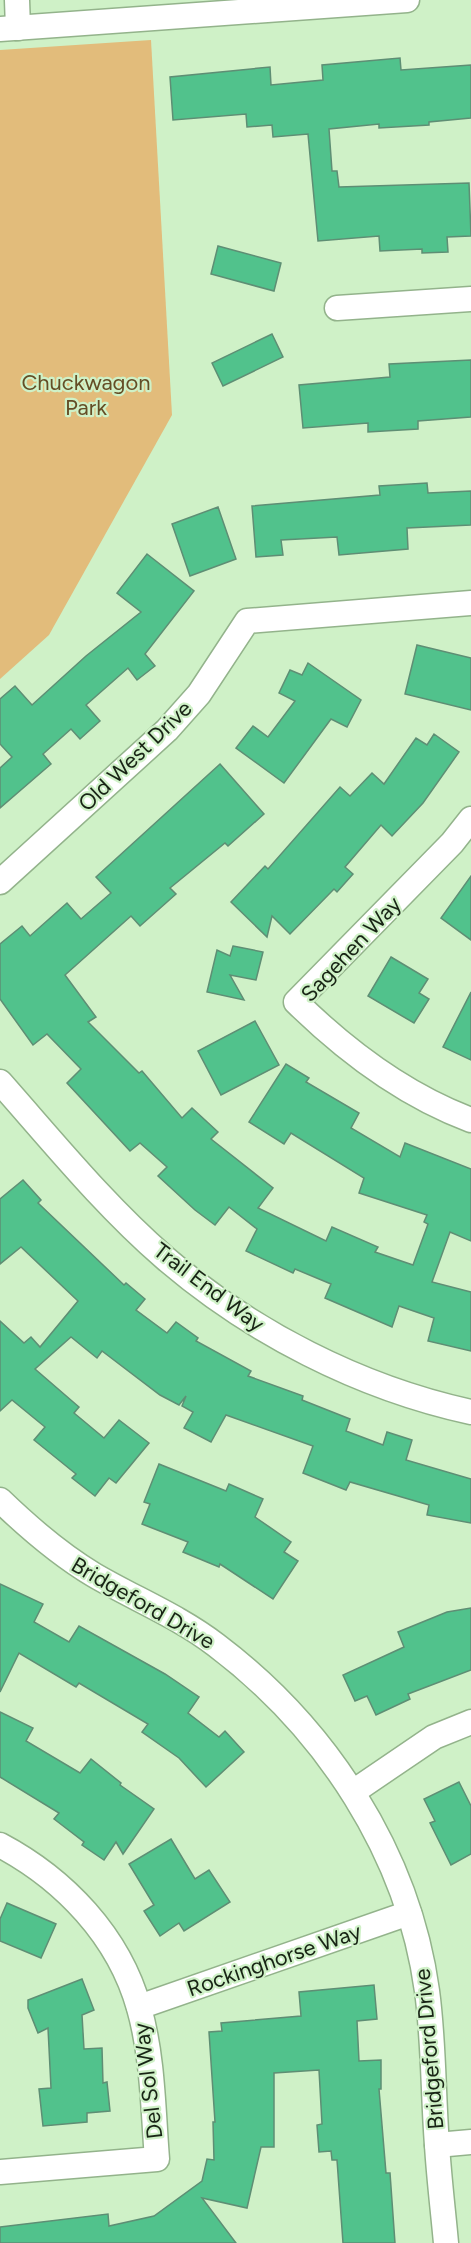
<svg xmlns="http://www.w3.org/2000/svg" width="471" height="2243" viewBox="0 0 471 2243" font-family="Figtree,sans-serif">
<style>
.green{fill:#e2bc7b}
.building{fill:#51c28c;stroke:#5e8e74;stroke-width:1.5}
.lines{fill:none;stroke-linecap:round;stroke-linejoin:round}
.minor-casing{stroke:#93b38b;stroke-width:27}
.minor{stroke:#fff;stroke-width:24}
.labels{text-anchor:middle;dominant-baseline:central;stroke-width:4.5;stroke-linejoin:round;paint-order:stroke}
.park-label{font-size:22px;fill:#644d25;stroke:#cff1c7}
.street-label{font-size:22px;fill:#182415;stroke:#cff1c7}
</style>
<rect width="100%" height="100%" fill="#cff1c7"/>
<polygon class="green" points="151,40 172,415 49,635 0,679 0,50"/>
<g class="building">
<polygon points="400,58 401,70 471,65 471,118 429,122 429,125 379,128 379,124 329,129 332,171 337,171 339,187 469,183 471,236 447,237 448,252 422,253 422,249 380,251 379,236 318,241 308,134 273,137 272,125 247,127 246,114 173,120 170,77 270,67 271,85 323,80 322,65"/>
<polygon points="218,246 281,263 274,291 211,274"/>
<polygon points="272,334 283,357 223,386 212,363"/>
<polygon points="471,360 471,417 418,421 418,429 368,432 368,423 303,428 299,385 390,377 389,364"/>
<polygon points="427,483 428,493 471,491 471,525 407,528 408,549 339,555 337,537 281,540 283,555 256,557 252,506 380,495 379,486"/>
<polygon points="218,507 236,559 190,576 172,524"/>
<polygon points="147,554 194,591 145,654 155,666 137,680 128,668 86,705 100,721 80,739 71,729 43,754 51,764 0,808 0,768 12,757 0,744 0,699 15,686 32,705 86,656 141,612 117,593"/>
<polygon points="417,645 471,658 471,710 405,694"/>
<polygon points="308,663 361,700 347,727 331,719 284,783 236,748 253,726 268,737 295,701 279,693 290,670 302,675"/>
<polygon points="434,734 459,752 423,803 392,836 381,825 345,867 353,874 337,892 334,889 290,934 272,916 267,937 231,902 265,866 268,869 340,787 350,796 372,773 384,784 416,738 427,745"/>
<polygon points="220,764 264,814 228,846 225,843 170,888 176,894 140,926 131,916 65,975 96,1017 88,1022 139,1073 142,1071 182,1118 192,1108 218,1132 211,1139 273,1188 258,1208 326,1241 332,1227 378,1247 375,1252 413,1265 428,1224 424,1222 427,1215 359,1193 364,1178 291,1133 284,1144 249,1122 286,1064 309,1078 306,1082 359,1113 351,1128 400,1157 405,1143 471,1169 471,1241 450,1232 432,1282 471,1292 471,1351 428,1341 434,1318 399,1306 392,1327 325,1298 331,1284 295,1269 293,1273 246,1251 257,1229 229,1207 215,1225 195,1210 158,1176 167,1167 140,1143 130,1151 67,1083 81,1069 47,1034 33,1045 0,999 0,944 22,926 30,936 67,903 81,919 111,893 96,877"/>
<polygon points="471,876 471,940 441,918"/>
<polygon points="233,946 263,952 256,980 230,975 244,1000 207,992 217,950 230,956"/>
<polygon points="391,957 428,979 419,993 429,999 414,1023 368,996"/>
<polygon points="471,992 471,1060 443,1047"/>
<polygon points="255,1021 279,1065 221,1095 198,1051"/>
<polygon points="23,1180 41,1200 38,1203 124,1285 126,1283 145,1299 136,1310 167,1333 176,1322 198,1338 196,1341 251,1371 248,1376 303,1396 302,1400 350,1419 346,1431 383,1445 387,1432 412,1440 406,1460 471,1479 471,1523 427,1515 429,1505 350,1482 346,1490 303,1473 313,1446 226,1415 211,1442 184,1428 193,1412 182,1406 186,1396 179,1405 160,1395 102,1351 97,1358 71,1337 35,1369 79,1407 74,1413 104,1438 119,1420 149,1443 116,1483 109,1478 95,1496 72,1478 76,1474 34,1440 45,1427 12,1400 0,1411 0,1321 24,1343 31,1337 40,1347 78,1301 21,1247 0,1264 0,1199"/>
<polygon points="159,1464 226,1491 229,1484 263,1499 255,1517 291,1542 284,1552 298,1561 273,1599 220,1564 219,1567 183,1552 188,1542 142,1524 150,1504 144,1502"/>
<polygon points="0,1584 43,1604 34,1622 69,1642 79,1626 165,1674 199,1697 188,1713 219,1737 225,1731 244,1752 206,1787 179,1758 142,1732 148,1724 79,1683 76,1687 19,1653 0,1692"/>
<polygon points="471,1608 471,1670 408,1694 410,1699 376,1715 367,1696 355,1701 343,1675 404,1647 398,1632 447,1612"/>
<polygon points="0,1712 33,1728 26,1741 80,1773 91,1759 121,1783 120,1785 154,1809 123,1854 116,1842 104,1860 82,1845 84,1842 54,1819 59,1813 0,1777"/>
<polygon points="459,1782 471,1806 471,1854 451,1865 430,1823 435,1821 424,1799"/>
<polygon points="171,1839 195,1879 209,1870 230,1902 184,1931 179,1923 160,1936 144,1911 154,1905 129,1864"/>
<polygon points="7,1903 56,1924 41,1958 0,1941 0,1919"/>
<polygon points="82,1979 94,2010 82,2015 84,2049 102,2048 103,2083 107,2082 110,2111 87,2113 87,2122 43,2126 39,2089 51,2088 48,2028 38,2033 28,2008 28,2000"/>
<polygon points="374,1985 377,2019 357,2021 359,2061 381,2060 381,2089 379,2089 386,2173 390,2173 395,2243 343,2243 337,2160 332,2160 331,2151 319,2152 317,2125 322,2124 319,2070 274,2073 274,2147 261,2147 247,2208 202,2198 236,2243 0,2243 0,2227 108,2214 109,2226 154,2216 202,2181 207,2159 214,2160 213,2122 215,2122 209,2032 222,2031 221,2023 301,2016 299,1992"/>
</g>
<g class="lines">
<defs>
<g id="minor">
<polyline points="17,0 18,28"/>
<polyline points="0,29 407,0"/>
<polyline points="337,308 471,299"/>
<path d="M471 819 452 843 296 1002C347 1052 404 1095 471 1120"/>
<polyline points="0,882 167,730 199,694 247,621 471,603"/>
<path d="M0 1082C53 1142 104 1205 165 1258 251 1332 360 1388 471 1412"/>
<path d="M0 1500C29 1528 59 1554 94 1575 135 1599 178 1616 216 1645 326 1728 408 1853 427 1991 434 2042 433 2094 437 2145 439 2178 443 2210 446 2243"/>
<polyline points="353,1792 434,1737 471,1722"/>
<path d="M0 1845C64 1879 119 1936 139 2008 153 2057 153 2109 157 2159L0 2172"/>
<polyline points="139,2007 409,1913"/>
<polyline points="437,2145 471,2142"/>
</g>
</defs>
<use href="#minor" class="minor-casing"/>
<use href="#minor" class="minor"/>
</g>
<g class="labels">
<g class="park-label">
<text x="86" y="382">Chuckwagon<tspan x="86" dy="25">Park</tspan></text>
</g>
<g class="street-label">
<text transform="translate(135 756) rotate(-44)">Old West Drive</text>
<text transform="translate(351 949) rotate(-47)">Sagehen Way</text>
<text transform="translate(209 1287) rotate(37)">Trail End Way</text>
<text transform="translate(143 1603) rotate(30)">Bridgeford Drive</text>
<text transform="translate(274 1960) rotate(-19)">Rockinghorse Way</text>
<text transform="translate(429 2049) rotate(-95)">Bridgeford Drive</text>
<text transform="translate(148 2081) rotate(-97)">Del Sol Way</text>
</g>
</g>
</svg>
